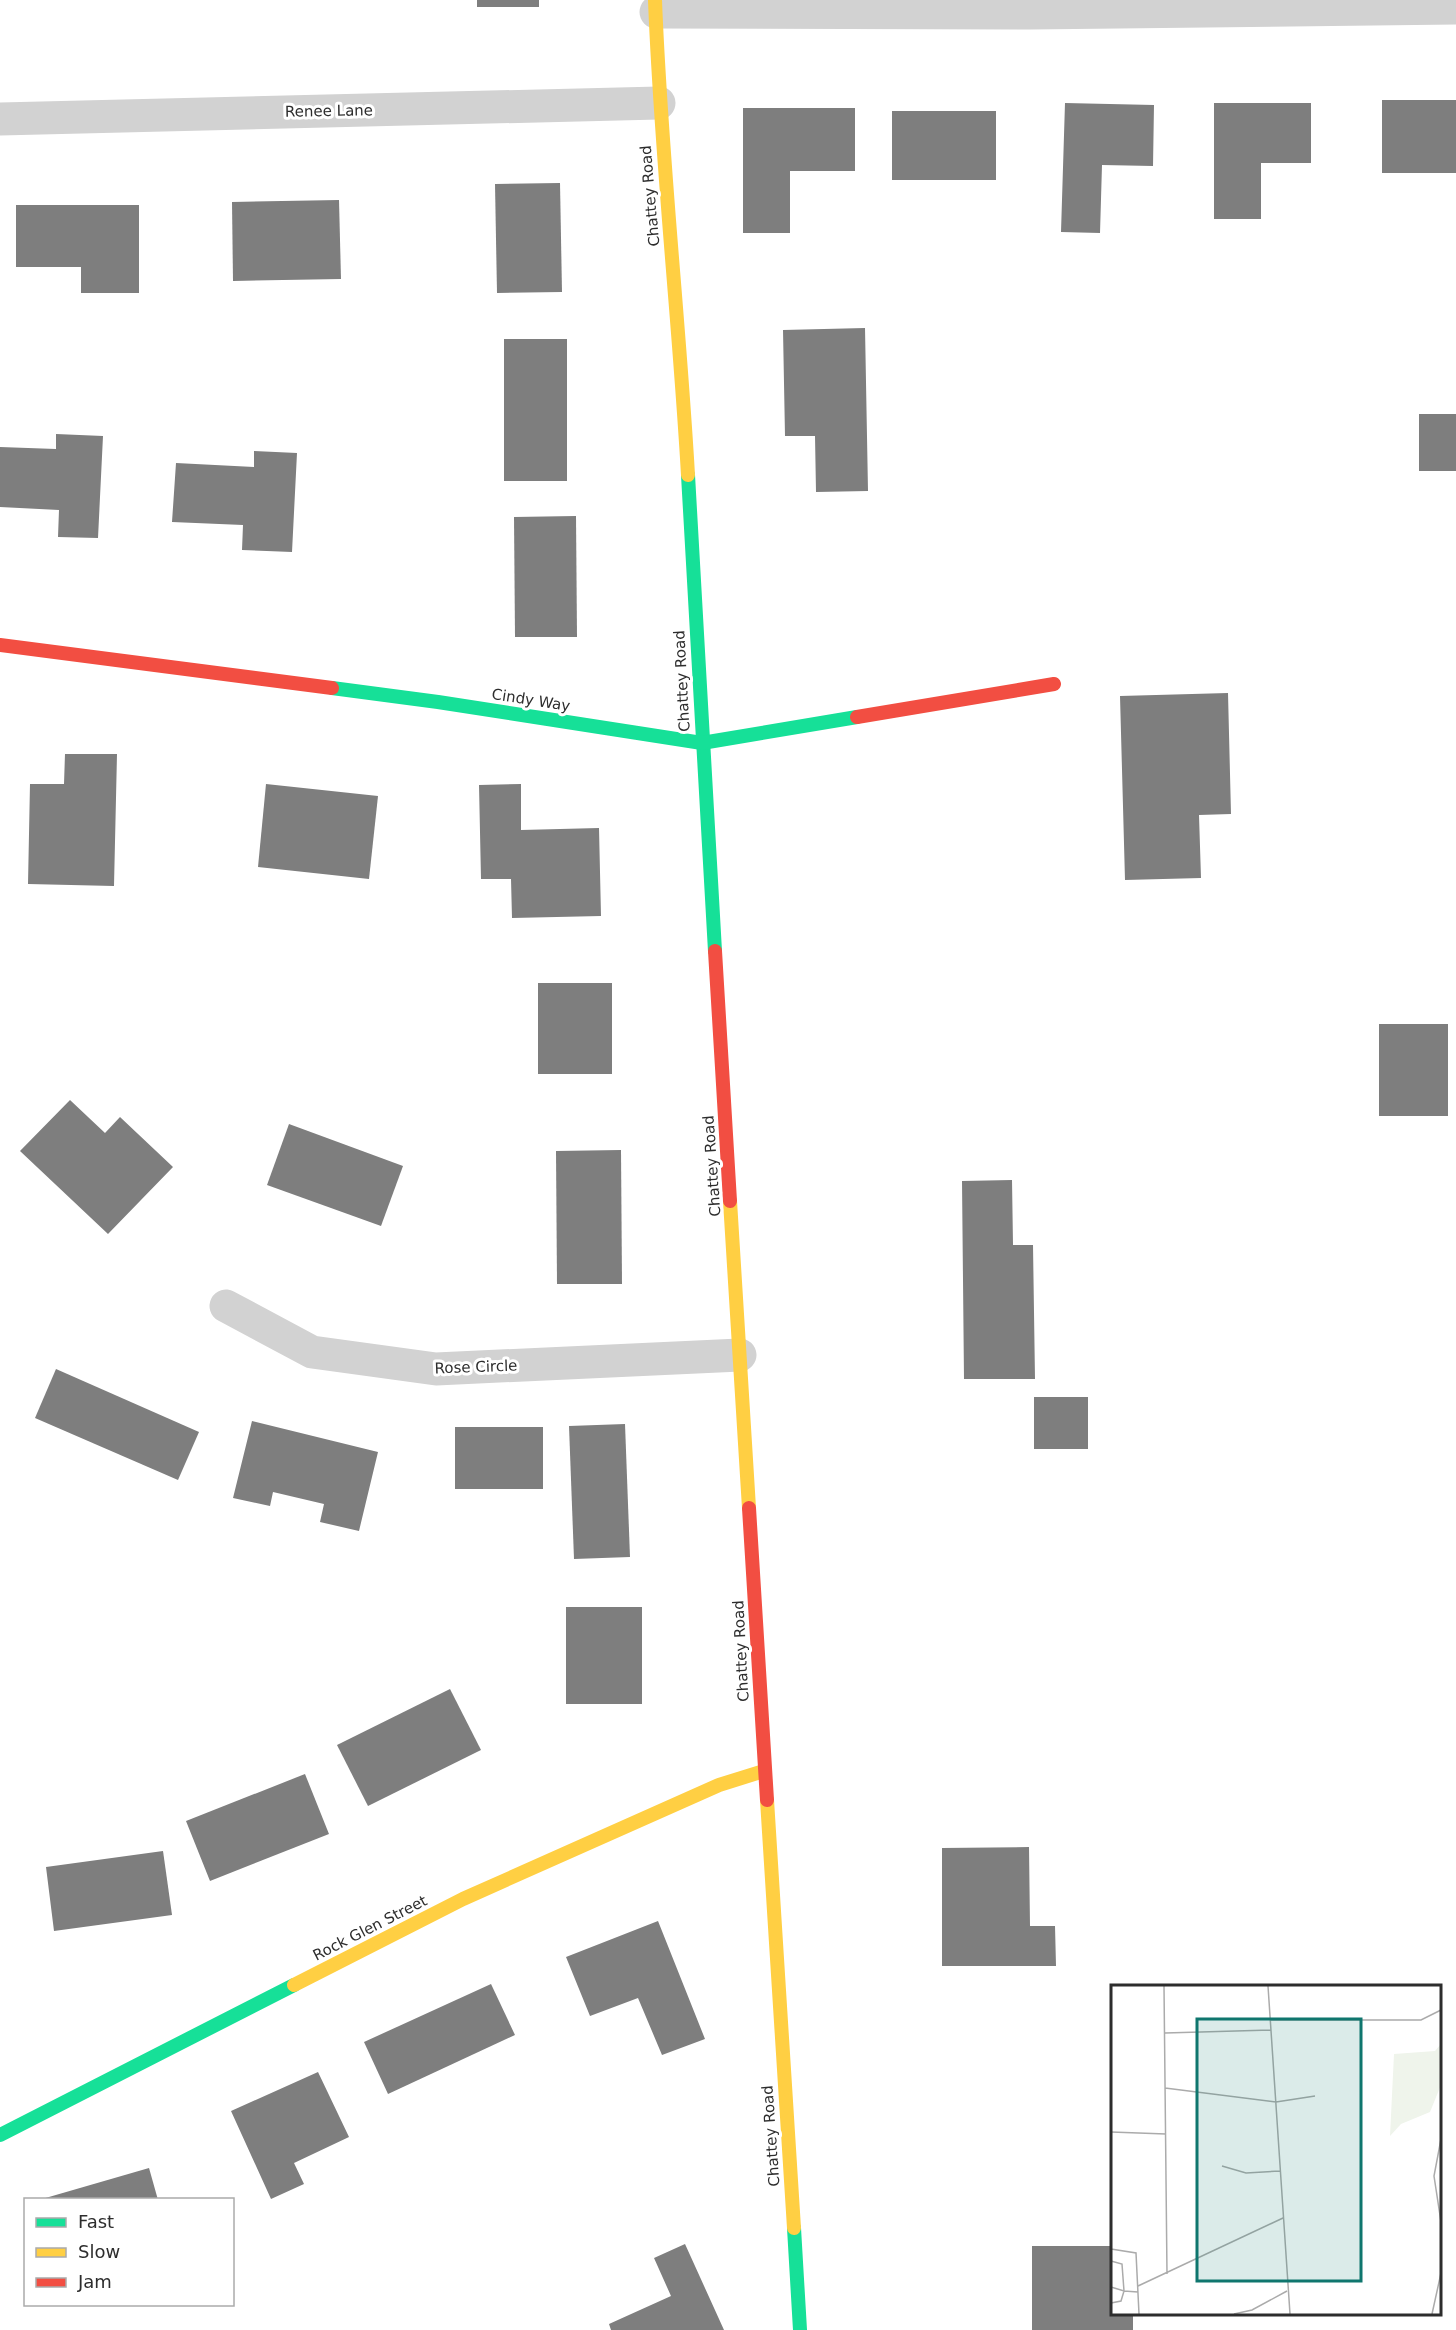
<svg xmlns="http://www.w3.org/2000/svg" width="1456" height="2330" viewBox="0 0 1456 2330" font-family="'DejaVu Sans',sans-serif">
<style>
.building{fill:#7e7e7e}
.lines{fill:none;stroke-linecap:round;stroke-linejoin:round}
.street{stroke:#d2d2d2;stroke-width:33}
.fast{stroke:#16e098;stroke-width:14}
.slow{stroke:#ffcf43;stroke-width:14}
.jam{stroke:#f24e42;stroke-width:14}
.labels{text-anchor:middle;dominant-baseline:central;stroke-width:6;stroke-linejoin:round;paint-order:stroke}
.street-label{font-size:15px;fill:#2d2d2d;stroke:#fff}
.inset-road{fill:none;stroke:#ababab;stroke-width:1.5}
.view{fill:#0f766e;fill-opacity:0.15;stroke:#0f766e;stroke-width:3}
.inset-edge{fill:none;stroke:#2d2d2d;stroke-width:3}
</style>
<rect width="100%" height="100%" fill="#fff"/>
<g class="building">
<rect x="477" y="0" width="62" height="7"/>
<rect x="1382" y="100" width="74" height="73"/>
<polygon points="1065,103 1154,105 1153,166 1102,165 1100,233 1061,232"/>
<polygon points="1214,103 1311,103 1311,163 1261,163 1261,219 1214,219"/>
<polygon points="743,108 855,108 855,171 790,171 790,233 743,233"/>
<rect x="892" y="111" width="104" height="69"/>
<polygon points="560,183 562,292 497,293 495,184"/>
<polygon points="339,200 341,279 233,281 232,202"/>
<polygon points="16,205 139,205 139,293 81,293 81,267 16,267"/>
<polygon points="865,328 868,491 816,492 815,436 785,436 783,330"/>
<rect x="504" y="339" width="63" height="142"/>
<rect x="1419" y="414" width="37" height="57"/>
<polygon points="56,434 103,436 98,538 58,537 59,510 0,507 0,447 56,449"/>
<polygon points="254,451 297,453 292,552 242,550 243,525 172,522 176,463 254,467"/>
<polygon points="576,516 577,637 515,637 514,517"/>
<polygon points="1228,693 1231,814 1199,815 1201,878 1125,880 1120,696"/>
<polygon points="65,754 117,754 114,886 28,884 30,784 64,784"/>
<polygon points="266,784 378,796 369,879 258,867"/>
<polygon points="521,784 521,830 599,828 601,916 512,918 511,879 481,879 479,785"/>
<rect x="538" y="983" width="74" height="91"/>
<rect x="1379" y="1024" width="69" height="92"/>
<polygon points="70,1100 105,1133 120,1117 173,1167 108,1234 20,1151"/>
<polygon points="289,1124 403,1166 381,1226 267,1185"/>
<polygon points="621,1150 622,1284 557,1284 556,1151"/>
<polygon points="1012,1180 1013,1245 1033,1245 1035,1379 964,1379 962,1181"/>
<polygon points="56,1369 199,1432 178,1480 35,1418"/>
<rect x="1034" y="1397" width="54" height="52"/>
<polygon points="252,1421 378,1452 359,1531 320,1522 324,1504 273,1492 270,1506 233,1498"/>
<polygon points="625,1424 630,1557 574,1559 569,1426"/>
<rect x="455" y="1427" width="88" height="62"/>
<rect x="566" y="1607" width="76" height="97"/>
<polygon points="450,1689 481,1750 368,1806 337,1745"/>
<polygon points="305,1774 329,1834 210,1881 186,1821"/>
<polygon points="1029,1847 1030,1926 1055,1926 1056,1966 942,1966 942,1848"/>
<polygon points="163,1851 172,1915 54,1931 46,1867"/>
<polygon points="658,1921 705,2039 662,2055 638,1998 590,2016 566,1957"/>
<polygon points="491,1984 515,2035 388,2094 364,2042"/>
<polygon points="318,2072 349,2137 294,2163 304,2184 271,2199 231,2111"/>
<polygon points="149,2168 158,2200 42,2200 42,2199"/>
<polygon points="685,2244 724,2330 611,2330 609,2324 671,2296 654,2258"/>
<polygon points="1032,2246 1112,2246 1112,2314 1133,2314 1133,2330 1032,2330"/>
</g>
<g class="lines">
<g class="street">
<polyline points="656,12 1031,13 1456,8"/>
<polyline points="0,119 659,103"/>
<polyline points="226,1306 312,1352 436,1369 740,1355"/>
</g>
<g class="fast">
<polyline points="688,475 715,951"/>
<polyline points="332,688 438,702 702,743 857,717"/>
<polyline points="0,2135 294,1985"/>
<polyline points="794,2228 800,2330"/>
</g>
<g class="slow">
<path d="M655 0C661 159 679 317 688 475"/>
<polyline points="730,1201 749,1508"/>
<polyline points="767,1800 794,2228"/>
<polyline points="294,1985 463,1899 719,1785 764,1771"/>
</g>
<g class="jam">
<polyline points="0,645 332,688"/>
<polyline points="857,717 1054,684"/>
<polyline points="715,951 730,1201"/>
<polyline points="749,1508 767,1800"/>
</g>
</g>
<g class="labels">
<g class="street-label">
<text transform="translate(329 111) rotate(-1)">Renee Lane</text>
<text transform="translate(650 196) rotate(-95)">Chattey Road</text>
<text transform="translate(682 681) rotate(-93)">Chattey Road</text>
<text transform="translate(531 700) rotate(9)">Cindy Way</text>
<text transform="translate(712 1166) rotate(-94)">Chattey Road</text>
<text transform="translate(476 1367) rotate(-2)">Rose Circle</text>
<text transform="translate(741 1651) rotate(-93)">Chattey Road</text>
<text transform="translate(370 1928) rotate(-27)">Rock Glen Street</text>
<text transform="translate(771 2136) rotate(-94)">Chattey Road</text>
</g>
</g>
<g transform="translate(1111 1985)">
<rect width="330" height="330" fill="#fff"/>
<path d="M330 59V100L319 127 290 139 279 151 283 69 324 66Z" fill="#eff4eb"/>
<path class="inset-road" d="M53 1 56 289M157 1 179 329M160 35H310L330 25M54 48 160 45M54 103 165 117 204 111M0 147 55 149M330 154 323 191 330 237M111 181 135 188 169 186M0 264 25 268 28 329M0 276 11 279 13 306 0 302M27 301 172 233M0 318 10 316 13 306 27 307M123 329 141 325 176 306M321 329 330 288"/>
<path class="view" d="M86 34H250V296H86Z"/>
<rect width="330" height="330" class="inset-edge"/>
</g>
<rect x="24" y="2198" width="210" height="108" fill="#ffffff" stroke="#ababab" stroke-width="1.5"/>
<rect x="36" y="2218" width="30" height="9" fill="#16e098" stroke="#ababab" stroke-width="1.5"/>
<text x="78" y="2228" font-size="18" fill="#2d2d2d">Fast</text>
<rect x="36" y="2248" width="30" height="9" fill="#ffcf43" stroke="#ababab" stroke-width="1.5"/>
<text x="78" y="2258" font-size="18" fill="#2d2d2d">Slow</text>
<rect x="36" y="2278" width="30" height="9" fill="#f24e42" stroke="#ababab" stroke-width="1.5"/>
<text x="78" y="2288" font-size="18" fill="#2d2d2d">Jam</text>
</svg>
